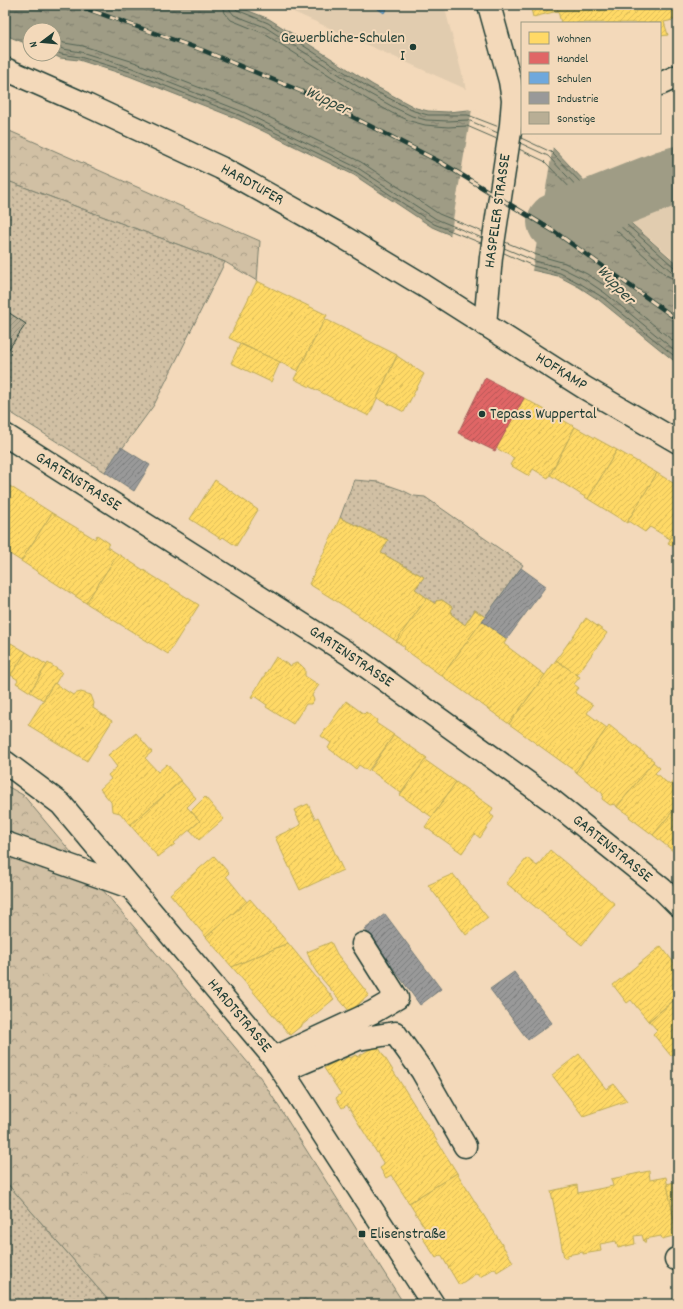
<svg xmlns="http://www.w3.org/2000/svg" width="683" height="1309" viewBox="0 0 683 1309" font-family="Dekko,sans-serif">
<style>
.built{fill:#e1ccaf}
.forest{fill:url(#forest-crowns);stroke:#787e6c}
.park{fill:url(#park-dots);stroke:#787e6c}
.water{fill:url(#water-ripples);stroke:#6c7665}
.pier{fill:#f3d9ba}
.homes{fill:url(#homes-hatch);stroke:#bcaa57}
.shops{fill:url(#shops-hatch);stroke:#a65a57}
.schools{fill:url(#schools-hatch);stroke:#5788aa}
.industry{fill:url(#industry-hatch);stroke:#747d7b}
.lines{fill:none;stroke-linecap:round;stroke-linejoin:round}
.shore{stroke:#526354;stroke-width:1}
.river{stroke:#9f9c85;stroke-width:58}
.building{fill:url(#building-hatch);stroke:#1f3d34}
.minor-casing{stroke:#1f3d34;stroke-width:25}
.minor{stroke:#f3d9ba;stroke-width:22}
.rail-casing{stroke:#1f3d34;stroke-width:4.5}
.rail{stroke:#f3d9ba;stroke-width:3;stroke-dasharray:9;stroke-linecap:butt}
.poi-dot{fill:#1f3d34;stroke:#f3d9ba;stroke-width:1.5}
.labels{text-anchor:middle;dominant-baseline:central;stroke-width:4;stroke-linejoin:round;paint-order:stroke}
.poi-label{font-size:16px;fill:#1f3d34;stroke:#f3d9ba;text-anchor:start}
.street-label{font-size:16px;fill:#1f3d34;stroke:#f3d9ba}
.water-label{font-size:17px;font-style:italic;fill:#324b40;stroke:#f3d9ba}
</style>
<defs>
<pattern id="forest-crowns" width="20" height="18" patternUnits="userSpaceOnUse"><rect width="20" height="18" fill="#d1c0a4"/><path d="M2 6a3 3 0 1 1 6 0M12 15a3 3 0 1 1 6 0" fill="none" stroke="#a99d86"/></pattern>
<pattern id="park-dots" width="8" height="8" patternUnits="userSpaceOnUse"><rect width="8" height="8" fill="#d1c0a4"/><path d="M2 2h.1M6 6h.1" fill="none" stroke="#a99d86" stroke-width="1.8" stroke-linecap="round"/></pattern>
<pattern id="water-ripples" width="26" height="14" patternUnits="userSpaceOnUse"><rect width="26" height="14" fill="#9f9c85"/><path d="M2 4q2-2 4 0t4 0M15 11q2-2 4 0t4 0" fill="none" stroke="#81806e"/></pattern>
<pattern id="homes-hatch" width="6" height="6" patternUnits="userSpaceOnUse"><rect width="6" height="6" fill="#ffd966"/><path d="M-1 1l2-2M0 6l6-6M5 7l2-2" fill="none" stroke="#dabb59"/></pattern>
<pattern id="shops-hatch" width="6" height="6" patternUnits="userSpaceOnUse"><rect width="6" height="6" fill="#e06666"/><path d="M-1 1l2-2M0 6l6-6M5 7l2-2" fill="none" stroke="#b55555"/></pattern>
<pattern id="schools-hatch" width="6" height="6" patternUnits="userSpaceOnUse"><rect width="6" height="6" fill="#6fa8dc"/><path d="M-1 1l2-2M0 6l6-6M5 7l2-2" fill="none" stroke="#5b8ab3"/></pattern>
<pattern id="industry-hatch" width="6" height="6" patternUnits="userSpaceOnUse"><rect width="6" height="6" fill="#999"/><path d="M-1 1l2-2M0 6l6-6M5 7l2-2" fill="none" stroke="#7c7e7e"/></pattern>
<pattern id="building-hatch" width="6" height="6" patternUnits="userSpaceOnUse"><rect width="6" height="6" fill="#b8ae95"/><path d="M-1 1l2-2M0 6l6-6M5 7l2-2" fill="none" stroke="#958f7a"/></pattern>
</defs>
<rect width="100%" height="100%" fill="#f3d9ba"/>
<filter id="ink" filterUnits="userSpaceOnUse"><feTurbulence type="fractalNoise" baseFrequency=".025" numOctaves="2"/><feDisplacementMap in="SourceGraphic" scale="8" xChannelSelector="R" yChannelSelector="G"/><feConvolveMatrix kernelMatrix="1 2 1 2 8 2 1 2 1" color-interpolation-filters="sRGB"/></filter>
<g filter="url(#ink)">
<g class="built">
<polygon points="278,5 444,5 466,89"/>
<polygon points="678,203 678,263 627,219"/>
</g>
<g class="forest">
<polygon points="5,129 260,241 257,281 225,262 5,180"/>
<polygon points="5,785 23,795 260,1077 404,1304 109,1304 108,1300 5,1181"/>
</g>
<g class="park">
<polygon points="5,180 225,262 154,405 105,472 5,409"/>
<polygon points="354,480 379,482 402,490 414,496 425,497 523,565 485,617 475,610 465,625 451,614 452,607 442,600 436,601 435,604 415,589 424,577 381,553 388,540 340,518"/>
<polygon points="5,1181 108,1300 109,1304 5,1304"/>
</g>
<polygon class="water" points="5,5 234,5 269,19 373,85 416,108 428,111 448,112 469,110 553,148 589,186 678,265 678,364 599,300 579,287 558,276 532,270 432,227 354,175 238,119 129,76 79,60 60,58 52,54 54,54 54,30 30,30 30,45 5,35"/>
<polygon class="pier" points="472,109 522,132 522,133 525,133 553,146 532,271 450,237"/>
<g class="homes">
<polygon points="530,5 564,5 557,7 558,11 533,17"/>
<polygon points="564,5 678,5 678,19 664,22 668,35 660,36 660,23 561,23 557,7"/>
<polygon points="257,281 327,315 298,371 229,338"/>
<polygon points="325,319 397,355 369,416 294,379"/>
<polygon points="240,344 280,362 271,382 231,363"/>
<polygon points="397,356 424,374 404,412 377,398"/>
<polygon points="524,398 575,427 548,478 533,469 529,476 510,465 514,458 496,448"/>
<polygon points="575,427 617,450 588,499 550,475"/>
<polygon points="617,450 657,473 627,523 588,499"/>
<polygon points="657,473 678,486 678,526 670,539 650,527 645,532 628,521"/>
<polygon points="215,480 258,510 236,546 223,537 221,539 190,519"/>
<polygon points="5,483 52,513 21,561 5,551"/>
<polygon points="52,513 95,539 97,535 109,543 107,547 118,554 86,603 21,561"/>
<polygon points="340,518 388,540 381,553 424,577 415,589 427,598 396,641 357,614 309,584"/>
<polygon points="678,526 678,549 668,543"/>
<polygon points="118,554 199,605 168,654 86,603"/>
<polygon points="427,598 435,604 436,601 442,600 452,607 451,614 465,625 475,610 485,617 442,676 404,649 405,647 396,641"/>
<polygon points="586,618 607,633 577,675 556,660"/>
<polygon points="482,621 507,639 504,644 545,675 509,724 442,676"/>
<polygon points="11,643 26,652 5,685 5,645 9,647"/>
<polygon points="26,652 47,665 30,692 16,683 18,680 11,675"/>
<polygon points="276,657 290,666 296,663 300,664 305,669 305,676 319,685 312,695 314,700 311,704 306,704 293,724 266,707 267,705 254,696 252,699 251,697"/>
<polygon points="556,660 580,677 574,684 579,688 575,693 593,705 587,713 607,728 576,772 509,724"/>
<polygon points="48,663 62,672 55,684 54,683 43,700 30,692"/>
<polygon points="54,683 73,695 77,693 81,692 91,695 94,703 93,708 112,721 87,761 28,725"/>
<polygon points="346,701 364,714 366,712 377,720 376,723 394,735 368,771 359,765 356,769 328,748 331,743 321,736"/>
<polygon points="609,725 654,761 617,807 615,804 610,805 602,799 603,794 576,772"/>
<polygon points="136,733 152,752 145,758 158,772 167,764 181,781 130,825 120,813 112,811 111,802 100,789 111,779 108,775 117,767 108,755"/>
<polygon points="394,735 427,758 401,793 370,770"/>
<polygon points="425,760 456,782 432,817 400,795"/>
<polygon points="653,762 660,768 655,773 670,785 678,775 678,805 653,835 629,817 630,816 617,807"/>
<polygon points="181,781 196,798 187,807 200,821 174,843 175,844 158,857 130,825"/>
<polygon points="456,782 493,808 490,814 494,817 480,838 475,834 462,853 425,827"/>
<polygon points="205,797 224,819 199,840 190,830 200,821 191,811"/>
<polygon points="308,804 315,819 318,817 343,870 300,890 275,837 301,825 294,810"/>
<polygon points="678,805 678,855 653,835"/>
<polygon points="550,850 615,904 582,945 506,883 527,858 537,866"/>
<polygon points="214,856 229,873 226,876 247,902 206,937 170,894"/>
<polygon points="453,874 488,918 466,935 428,885"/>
<polygon points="250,899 288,943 232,967 206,937"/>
<polygon points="331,942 337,954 369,995 350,1012 317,973 312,965 307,952"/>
<polygon points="288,943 334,999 290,1035 232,967"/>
<polygon points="661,946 678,968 678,997 648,1021 631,1000 627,1003 613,985"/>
<polygon points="678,997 678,1056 675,1052 671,1056 653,1034 657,1030 649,1021"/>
<polygon points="377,1045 457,1173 409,1203 391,1175 386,1178 380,1168 384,1165 383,1164 384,1164 347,1105 342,1108 336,1098 341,1094 324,1068 340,1059 342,1061 349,1056 350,1058 356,1055 357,1057"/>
<polygon points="579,1054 606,1089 614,1084 627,1101 583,1116 552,1075"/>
<polygon points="649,1171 650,1180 666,1177 677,1235 662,1239 661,1236 645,1239 646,1242 644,1242 642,1235 634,1236 635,1244 618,1248 616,1241 600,1244 601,1251 583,1254 583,1252 567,1255 567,1258 564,1258 551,1191 577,1185 578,1193 613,1186 611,1179"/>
<polygon points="457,1173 513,1262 497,1272 495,1268 480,1277 477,1273 459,1285 441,1255 436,1258 422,1237 428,1233 409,1203"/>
<polygon points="678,1181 678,1235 677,1235 667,1184"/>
</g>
<polygon class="shops" points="485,378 524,398 495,451 458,433"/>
<polygon class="schools" points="372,5 389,5 384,13"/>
<g class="industry">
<polygon points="121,447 150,465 134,491 105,472"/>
<polygon points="521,568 546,586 507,639 482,621"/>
<polygon points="385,914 441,989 420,1005 365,929"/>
<polygon points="514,972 552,1023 528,1040 490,989"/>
</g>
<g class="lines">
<g class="shore">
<polyline points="223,5 225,13 231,20 263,33 365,98 392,113 410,121 425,125 448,127 467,126 497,139"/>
<polyline points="229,5 230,10 234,15 265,27 368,93 395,108 412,116 426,120 448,121 468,120 498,133"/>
<polyline points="234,5 235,8 237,10 268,23 371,89 414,111 428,115 468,115 499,127"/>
<polyline points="54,39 64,43 83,46 134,62 244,105 361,162 439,214 483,232"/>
<polyline points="54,45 63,49 81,52 132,68 241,111 358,168 436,219 482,238"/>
<polyline points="54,51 61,54 80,57 130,72 239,115 356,172 434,224 481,243"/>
<polyline points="521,138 551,152 587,189 674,267 678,268"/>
<polyline points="520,143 548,156 583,193 671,271 678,273"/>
<polyline points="519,149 544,161 579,197 666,275 672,278 678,279"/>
<polyline points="505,242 537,255 565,263 587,274 609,288 678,345"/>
<polyline points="504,248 535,261 562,268 584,279 605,293 678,353"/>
<polyline points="504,253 533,266 560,273 581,284 602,297 678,359"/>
</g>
<polyline class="river" points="556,222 665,179 678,175"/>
</g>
<polygon class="building" points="5,310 26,324 6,353 5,352"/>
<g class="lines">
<defs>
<g id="minor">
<polyline points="5,69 80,102 221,168 335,232 423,285 585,388 678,442"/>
<polyline points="660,84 678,76"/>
<polyline points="485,325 491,257 511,125 513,100 510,81 489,5"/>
<polyline points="5,435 352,656 550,799 662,889 678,905"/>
<polyline points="5,762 61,804 274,1058 433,1304"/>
<polyline points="5,843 130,887"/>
<polyline points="274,1058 373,1012 397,998 363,944"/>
<polyline points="283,1071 358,1039 395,1033 422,1071 465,1146"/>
<polyline points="676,1259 678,1258"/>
</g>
</defs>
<use href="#minor" class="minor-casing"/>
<use href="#minor" class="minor"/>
<defs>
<polyline id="rail" points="76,5 202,50 310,95 442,163 555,232 678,320"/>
</defs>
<use href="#rail" class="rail-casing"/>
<use href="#rail" class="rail"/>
</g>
</g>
<g class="poi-dot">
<circle cx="413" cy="47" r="4"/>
<circle cx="482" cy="414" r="4"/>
<rect x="358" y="1230" width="8" height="8" rx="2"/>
</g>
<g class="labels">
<g class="poi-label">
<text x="405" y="38" text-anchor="end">Gewerbliche-Schulen<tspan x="405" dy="18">I</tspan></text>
<text x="490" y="414">Tepass Wuppertal</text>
<text x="370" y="1234">Elisenstraße</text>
</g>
<g class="street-label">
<text transform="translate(252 185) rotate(29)">HARDTUFER</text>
<text transform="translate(498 211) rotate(-82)">HASPELER STRASSE</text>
<text transform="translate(561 372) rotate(32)">HOFKAMP</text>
<text transform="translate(78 482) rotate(32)">GARTENSTRASSE</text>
<text transform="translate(351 657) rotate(34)">GARTENSTRASSE</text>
<text transform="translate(612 849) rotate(39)">GARTENSTRASSE</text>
<text transform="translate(239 1016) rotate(50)">HARDTSTRASSE</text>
</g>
<g class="water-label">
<text transform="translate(327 102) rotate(26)">Wupper</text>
<text transform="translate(615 286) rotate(47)">Wupper</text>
</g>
</g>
<rect width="683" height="1309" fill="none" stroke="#f3d9ba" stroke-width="20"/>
<rect x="10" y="10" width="663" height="1289" fill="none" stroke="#1f3d34" stroke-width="1.5" filter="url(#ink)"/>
<rect x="521" y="22" width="140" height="112" fill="#f3d9ba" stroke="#9e9b84"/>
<rect x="529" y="32" width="20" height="12" fill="#ffd966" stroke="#9e9b84"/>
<text x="557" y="42" font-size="12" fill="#1f3d34">Wohnen</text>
<rect x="529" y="52" width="20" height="12" fill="#e06666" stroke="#9e9b84"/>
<text x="557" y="62" font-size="12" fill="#1f3d34">Handel</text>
<rect x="529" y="72" width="20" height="12" fill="#6fa8dc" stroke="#9e9b84"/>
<text x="557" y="82" font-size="12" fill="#1f3d34">Schulen</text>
<rect x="529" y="92" width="20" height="12" fill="#999999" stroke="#9e9b84"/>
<text x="557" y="102" font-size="12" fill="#1f3d34">Industrie</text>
<rect x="529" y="112" width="20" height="12" fill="#b8ae95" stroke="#9e9b84"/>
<text x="557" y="122" font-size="12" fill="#1f3d34">Sonstige</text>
<g transform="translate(42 42) rotate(254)"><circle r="19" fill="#f3d9ba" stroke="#9e9b84"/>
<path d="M0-3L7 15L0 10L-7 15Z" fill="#1f3d34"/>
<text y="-6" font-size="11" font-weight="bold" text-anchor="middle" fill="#1f3d34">N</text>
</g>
</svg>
